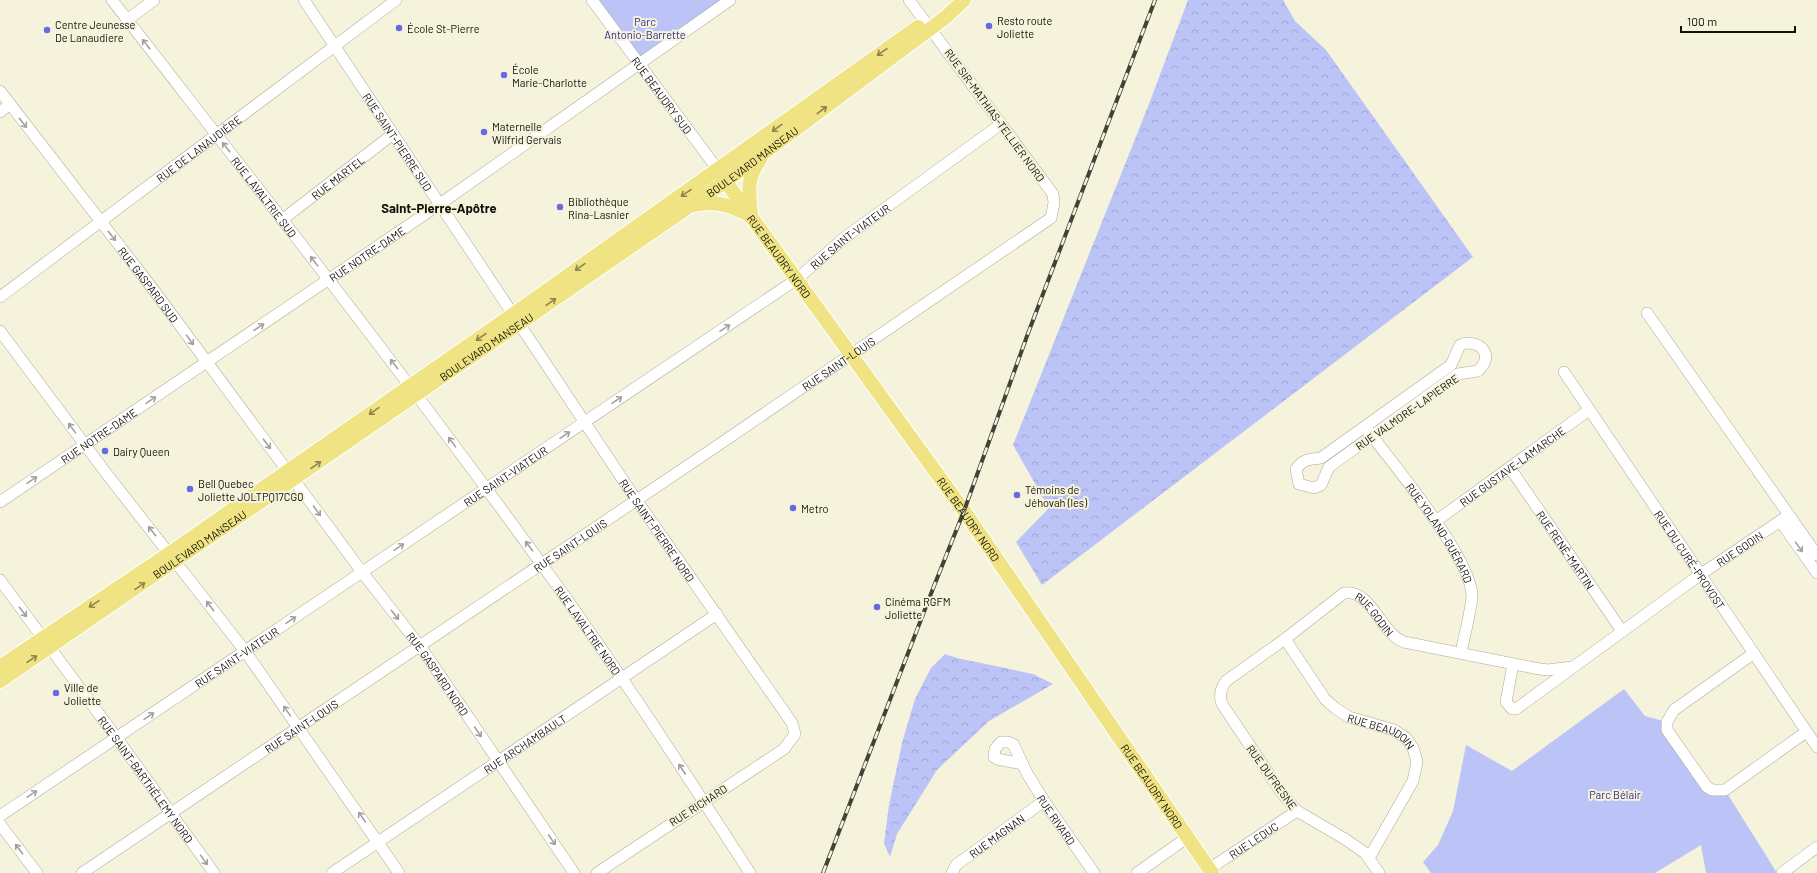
<svg xmlns="http://www.w3.org/2000/svg" width="1817" height="873" viewBox="0 0 1817 873" font-family="Barlow,sans-serif">
<style>
.forest{fill:url(#forest-crowns)}
.park{fill:#bbc3f7}
.lines{fill:none;stroke-linecap:round;stroke-linejoin:round}
.minor-casing{stroke:#adaa95;stroke-width:12}
.major-casing{stroke:#fff;stroke-width:16}
.minor{stroke:#fff;stroke-width:11}
.major{stroke:#efe383;stroke-width:14}
.rail-casing{stroke:#444237;stroke-width:4}
.rail{stroke:#f6f3dd;stroke-width:2.5;stroke-dasharray:8;stroke-linecap:butt}
.oneway{stroke:#a0a09d}
.oneway2{stroke:#8c844c}
.poi-dot{fill:#6669e2;stroke:#f6f3dd;stroke-width:1.5}
.labels{text-anchor:middle;dominant-baseline:central;stroke-width:4;stroke-linejoin:round;paint-order:stroke}
.poi-label{font-size:11px;fill:#121109;stroke:#f6f3dd;text-anchor:start}
.park-label{font-size:11px;fill:#302b8b;stroke:#f6f3dd}
.street-label{font-size:11px;fill:#121109;stroke:#f6f3dd}
.quarter-label{font-size:13px;font-weight:bold;fill:#121109;stroke:#f6f3dd}
</style>
<defs>
<pattern id="forest-crowns" width="20" height="18" patternUnits="userSpaceOnUse"><rect width="20" height="18" fill="#bbc3f7"/><path d="M2 6a3 3 0 1 1 6 0M12 15a3 3 0 1 1 6 0" fill="none" stroke="#a0a6d2"/></pattern>
</defs>
<rect width="100%" height="100%" fill="#f6f3dd"/>
<g class="forest">
<polygon points="1188,0 1283,0 1295,21 1326,50 1473,257 1042,585 1016,542 1049,508 1013,445 1149,104"/>
<polygon points="945,654 957,658 1033,674 1053,684 989,721 937,770 897,834 890,857 884,843 889,805 902,743 915,699 931,668"/>
</g>
<g class="park">
<polygon points="592,0 730,0 639,65"/>
<polygon points="1624,689 1645,716 1667,722 1707,787 1725,790 1777,873 1706,873 1701,845 1655,873 1431,873 1423,862 1438,845 1453,811 1466,745 1512,771"/>
</g>
<g class="lines">
<defs>
<g id="minor">
<path id="s1" d="M112 0C256 186 402 371 540 562 614 663 682 768 750 873"/>
<path id="s2" d="M304 0 631 492 792 723 795 734 784 749 597 873"/>
<path id="s3" d="M592 0 718 170"/>
<polyline points="127,20 154,0"/>
<path id="s4" d="M0 91 153 289 362 572 423 650 574 873"/>
<polyline points="0,112 10,104"/>
<path id="s5" d="M282 220 393 134"/>
<path id="s6" d="M0 297 396 0"/>
<polyline points="1647,313 1817,555"/>
<polyline points="0,331 106,473 245,651 399,873"/>
<path d="M1465 343C1484 343 1493 356 1478 371L1458 374 1329 467 1321 485 1314 488 1299 484 1296 469C1303 459 1310 459 1321 458L1451 365 1460 345Z"/>
<path id="s7" d="M1564 372 1817 747"/>
<path id="s8" d="M1368 431C1393 463 1472 559 1472 596 1471 612 1464 636 1461 653"/>
<path id="s9" d="M1510 468 1622 631"/>
<path id="s10" d="M0 502 440 204 730 0"/>
<path id="s11" d="M1436 521 1589 410"/>
<polyline points="1780,521 1817,573"/>
<path id="s12" d="M0 580 116 737 214 873"/>
<path id="s13" d="M1285 639 1325 699 1335 708 1349 717 1394 730 1406 738 1413 748 1417 762 1413 781 1369 858"/>
<polyline points="1754,653 1674,710 1667,722 1667,730 1707,787 1712,790 1725,790 1806,732"/>
<path id="s14" d="M1513 664 1506 702 1512 709H1516L1701 574 1789 515"/>
<path id="s15" d="M1023 764 997 759 994 757 995 749 1001 742H1008L1013 744 1028 775 1044 801 1094 873"/>
<path id="s16" d="M0 816 797 279 844 238 1001 124"/>
<polyline points="0,824 37,873"/>
<path id="s17" d="M1209 869 1297 811"/>
<path id="s18" d="M82 873 711 450 1051 218 1054 203 1053 194 909 0"/>
<path id="s19" d="M332 873 717 614"/>
<path id="s20" d="M952 873 956 865 1044 801"/>
<polyline points="1137,873 1188,837"/>
<path id="s21" d="M1379 873 1365 853 1345 839 1297 811 1281 792 1222 704C1219 696 1221 688 1226 681L1285 639 1344 593C1372 589 1380 633 1404 642L1534 668 1547 670 1573 667"/>
<polyline points="1782,873 1817,847"/>
</g>
<g id="major">
<path id="s22" d="M721 175 964 511 1212 873"/>
<path d="M692 205C716 201 728 204 749 215"/>
<path d="M751 214C749 191 746 179 760 160"/>
<polyline points="0,667 170,553 508,318 918,27"/>
<path id="s23" d="M0 681 726 181 946 17 964 0"/>
</g>
</defs>
<use href="#minor" class="minor-casing"/>
<use href="#major" class="major-casing"/>
<use href="#minor" class="minor"/>
<use href="#major" class="major"/>
<defs>
<polyline id="rail" points="823,873 934,586 964,511 1027,336 1155,0"/>
</defs>
<use href="#rail" class="rail-casing"/>
<use href="#rail" class="rail"/>
</g>
<defs><path id="oneway-shaft" d="M-6 0H5M1.5-3L5.5 0L1.5 3" fill="none" stroke-width="1.6" stroke-linecap="round" stroke-linejoin="round"/></defs>
<g class="oneway">
<use href="#oneway-shaft" transform="translate(146 44) rotate(-128)"/>
<use href="#oneway-shaft" transform="translate(23 123) rotate(52)"/>
<use href="#oneway-shaft" transform="translate(226 147) rotate(-128)"/>
<use href="#oneway-shaft" transform="translate(112 236) rotate(52)"/>
<use href="#oneway-shaft" transform="translate(314 261) rotate(-128)"/>
<use href="#oneway-shaft" transform="translate(259 327) rotate(-34)"/>
<use href="#oneway-shaft" transform="translate(725 328) rotate(-34)"/>
<use href="#oneway-shaft" transform="translate(190 340) rotate(54)"/>
<use href="#oneway-shaft" transform="translate(394 364) rotate(-128)"/>
<use href="#oneway-shaft" transform="translate(151 400) rotate(-34)"/>
<use href="#oneway-shaft" transform="translate(617 400) rotate(-34)"/>
<use href="#oneway-shaft" transform="translate(72 428) rotate(-126)"/>
<use href="#oneway-shaft" transform="translate(565 435) rotate(-34)"/>
<use href="#oneway-shaft" transform="translate(452 442) rotate(-126)"/>
<use href="#oneway-shaft" transform="translate(267 444) rotate(53)"/>
<use href="#oneway-shaft" transform="translate(32 480) rotate(-34)"/>
<use href="#oneway-shaft" transform="translate(317 511) rotate(54)"/>
<use href="#oneway-shaft" transform="translate(152 531) rotate(-128)"/>
<use href="#oneway-shaft" transform="translate(529 546) rotate(-127)"/>
<use href="#oneway-shaft" transform="translate(399 547) rotate(-34)"/>
<use href="#oneway-shaft" transform="translate(1799 547) rotate(55)"/>
<use href="#oneway-shaft" transform="translate(210 606) rotate(-127)"/>
<use href="#oneway-shaft" transform="translate(23 612) rotate(53)"/>
<use href="#oneway-shaft" transform="translate(395 615) rotate(52)"/>
<use href="#oneway-shaft" transform="translate(291 620) rotate(-34)"/>
<use href="#oneway-shaft" transform="translate(287 711) rotate(-125)"/>
<use href="#oneway-shaft" transform="translate(149 716) rotate(-34)"/>
<use href="#oneway-shaft" transform="translate(478 732) rotate(56)"/>
<use href="#oneway-shaft" transform="translate(682 769) rotate(-123)"/>
<use href="#oneway-shaft" transform="translate(32 794) rotate(-34)"/>
<use href="#oneway-shaft" transform="translate(362 817) rotate(-125)"/>
<use href="#oneway-shaft" transform="translate(552 840) rotate(56)"/>
<use href="#oneway-shaft" transform="translate(19 849) rotate(-127)"/>
<use href="#oneway-shaft" transform="translate(204 860) rotate(55)"/>
</g>
<g class="oneway2">
<use href="#oneway-shaft" transform="translate(882 52) rotate(145)"/>
<use href="#oneway-shaft" transform="translate(822 110) rotate(-37)"/>
<use href="#oneway-shaft" transform="translate(777 128) rotate(144)"/>
<use href="#oneway-shaft" transform="translate(686 193) rotate(145)"/>
<use href="#oneway-shaft" transform="translate(580 267) rotate(145)"/>
<use href="#oneway-shaft" transform="translate(551 302) rotate(-35)"/>
<use href="#oneway-shaft" transform="translate(481 337) rotate(145)"/>
<use href="#oneway-shaft" transform="translate(374 411) rotate(145)"/>
<use href="#oneway-shaft" transform="translate(316 465) rotate(-35)"/>
<use href="#oneway-shaft" transform="translate(140 586) rotate(-34)"/>
<use href="#oneway-shaft" transform="translate(94 604) rotate(146)"/>
<use href="#oneway-shaft" transform="translate(32 659) rotate(-34)"/>
</g>
<g class="poi-dot">
<circle cx="989" cy="26" r="4"/>
<circle cx="399" cy="28" r="4"/>
<circle cx="47" cy="30" r="4"/>
<circle cx="504" cy="75" r="4"/>
<circle cx="484" cy="132" r="4"/>
<circle cx="560" cy="207" r="4"/>
<circle cx="105" cy="451" r="4"/>
<circle cx="190" cy="489" r="4"/>
<circle cx="1017" cy="495" r="4"/>
<circle cx="793" cy="508" r="4"/>
<circle cx="877" cy="607" r="4"/>
<circle cx="56" cy="693" r="4"/>
</g>
<g class="labels">
<g class="poi-label">
<text x="997" y="20">Resto route<tspan x="997" dy="13">Joliette</tspan></text>
<text x="55" y="24">Centre Jeunesse<tspan x="55" dy="13">De Lanaudiere</tspan></text>
<text x="407" y="28">École St-Pierre</text>
<text x="512" y="69">École<tspan x="512" dy="13">Marie-Charlotte</tspan></text>
<text x="492" y="126">Maternelle<tspan x="492" dy="13">Wilfrid Gervais</tspan></text>
<text x="568" y="201">Bibliothèque<tspan x="568" dy="13">Rina-Lasnier</tspan></text>
<text x="113" y="451">Dairy Queen</text>
<text x="198" y="483">Bell Quebec<tspan x="198" dy="13">Joliette JOLTPQ17CG0</tspan></text>
<text x="1025" y="489">Témoins de<tspan x="1025" dy="13">Jéhovah (les)</tspan></text>
<text x="801" y="508">Metro</text>
<text x="885" y="601">Cinéma RGFM<tspan x="885" dy="13">Joliette</tspan></text>
<text x="64" y="687">Ville de<tspan x="64" dy="13">Joliette</tspan></text>
</g>
<g class="park-label">
<text x="645" y="21">Parc<tspan x="645" dy="13">Antonio-Barrette</tspan></text>
<text x="1615" y="794">Parc Bélair</text>
</g>
<g class="street-label">
<text stroke="none"><textPath href="#s3" startOffset="118">RUE BEAUDRY SUD</textPath></text>
<text transform="translate(995 115) rotate(54)">RUE SIR-MATHIAS-TELLIER NORD</text>
<text stroke="none"><textPath href="#s2" startOffset="170">RUE SAINT-PIERRE SUD</textPath></text>
<text stroke="none"><textPath href="#s6" startOffset="248">RUE DE LANAUDIÈRE</textPath></text>
<text stroke="none"><textPath href="#s23" startOffset="914">BOULEVARD MANSEAU</textPath></text>
<text stroke="none"><textPath href="#s5" startOffset="70">RUE MARTEL</textPath></text>
<text stroke="none"><textPath href="#s1" startOffset="249">RUE LAVALTRIE SUD</textPath></text>
<text stroke="none"><textPath href="#s16" startOffset="1029">RUE SAINT-VIATEUR</textPath></text>
<text stroke="none"><textPath href="#s10" startOffset="443">RUE NOTRE-DAME</textPath></text>
<text stroke="none"><textPath href="#s22" startOffset="100">RUE BEAUDRY NORD</textPath></text>
<text stroke="none"><textPath href="#s4" startOffset="244">RUE GASPARD SUD</textPath></text>
<text stroke="none"><textPath href="#s23" startOffset="590">BOULEVARD MANSEAU</textPath></text>
<text stroke="none"><textPath href="#s18" startOffset="912">RUE SAINT-LOUIS</textPath></text>
<text transform="translate(1407 412) rotate(-35)">RUE VALMORE-LAPIERRE</text>
<text stroke="none"><textPath href="#s10" startOffset="119">RUE NOTRE-DAME</textPath></text>
<text stroke="none"><textPath href="#s11" startOffset="94">RUE GUSTAVE-LAMARCHE</textPath></text>
<text stroke="none"><textPath href="#s16" startOffset="609">RUE SAINT-VIATEUR</textPath></text>
<text stroke="none"><textPath href="#s22" startOffset="424">RUE BEAUDRY NORD</textPath></text>
<text stroke="none"><textPath href="#s2" startOffset="637">RUE SAINT-PIERRE NORD</textPath></text>
<text stroke="none"><textPath href="#s8" startOffset="125">RUE YOLAND-GUÉRARD</textPath></text>
<text stroke="none"><textPath href="#s23" startOffset="242">BOULEVARD MANSEAU</textPath></text>
<text stroke="none"><textPath href="#s18" startOffset="588">RUE SAINT-LOUIS</textPath></text>
<text stroke="none"><textPath href="#s14" startOffset="327">RUE GODIN</textPath></text>
<text stroke="none"><textPath href="#s9" startOffset="99">RUE RENÉ-MARTIN</textPath></text>
<text stroke="none"><textPath href="#s7" startOffset="226">RUE DU CURÉ-PROVOST</textPath></text>
<text stroke="none"><textPath href="#s21" startOffset="446">RUE GODIN</textPath></text>
<text stroke="none"><textPath href="#s1" startOffset="790">RUE LAVALTRIE NORD</textPath></text>
<text stroke="none"><textPath href="#s16" startOffset="285">RUE SAINT-VIATEUR</textPath></text>
<text stroke="none"><textPath href="#s4" startOffset="729">RUE GASPARD NORD</textPath></text>
<text stroke="none"><textPath href="#s18" startOffset="264">RUE SAINT-LOUIS</textPath></text>
<text stroke="none"><textPath href="#s13" startOffset="138">RUE BEAUDOIN</textPath></text>
<text stroke="none"><textPath href="#s19" startOffset="232">RUE ARCHAMBAULT</textPath></text>
<text transform="translate(1272 777) rotate(54)">RUE DUFRESNE</text>
<text stroke="none"><textPath href="#s12" startOffset="247">RUE SAINT-BARTHÉLEMY NORD</textPath></text>
<text stroke="none"><textPath href="#s22" startOffset="748">RUE BEAUDRY NORD</textPath></text>
<text transform="translate(698 805) rotate(-33)">RUE RICHARD</text>
<text stroke="none"><textPath href="#s15" startOffset="147">RUE RIVARD</textPath></text>
<text stroke="none"><textPath href="#s20" startOffset="59">RUE MAGNAN</textPath></text>
<text stroke="none"><textPath href="#s17" startOffset="53">RUE LEDUC</textPath></text>
</g>
<g class="quarter-label">
<text x="439" y="208">Saint-Pierre-Apôtre</text>
</g>
</g>
<path d="M1681 26v6h114v-6" fill="none" stroke="#121109" stroke-width="2"/>
<text x="1687" y="26" font-size="12" fill="#121109" stroke="#f6f3dd" stroke-width="3" paint-order="stroke">100 m</text>
</svg>
